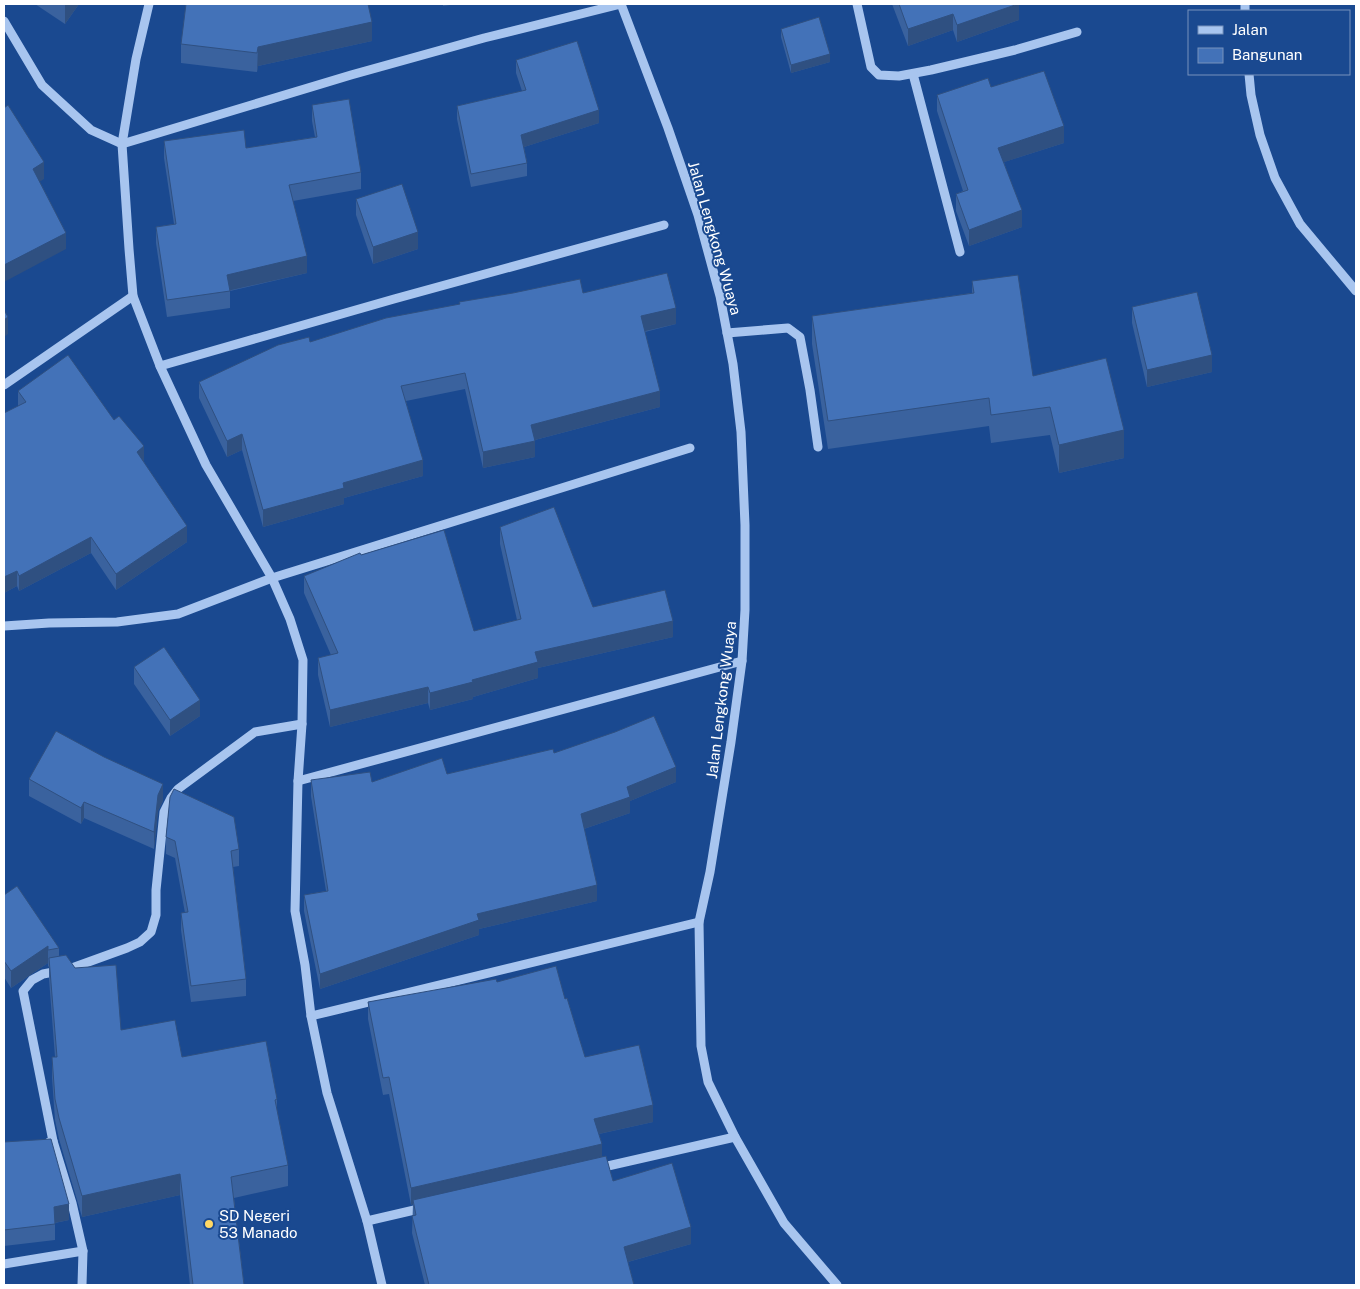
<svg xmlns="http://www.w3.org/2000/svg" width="1360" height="1289" viewBox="0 0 1360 1289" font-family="'Public Sans',sans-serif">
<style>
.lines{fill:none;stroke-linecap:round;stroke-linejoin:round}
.minor{stroke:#a8c5ef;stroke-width:9}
.wall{fill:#3a629e}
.shaded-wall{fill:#2f5081}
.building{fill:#4372b8;stroke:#2f5081}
.poi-dot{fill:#ffd865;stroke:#1a4990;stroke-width:2}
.labels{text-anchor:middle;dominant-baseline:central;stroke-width:4;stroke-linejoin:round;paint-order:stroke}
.street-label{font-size:15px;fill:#fff;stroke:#1a4990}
.poi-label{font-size:15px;fill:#fff;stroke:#1a4990;text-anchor:start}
</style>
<rect width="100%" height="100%" fill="#1a4990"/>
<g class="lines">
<g class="minor">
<polyline points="149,4 136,59 122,144 129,249 133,296 160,366 206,465 272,578 290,619 303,660 302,724 298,781 295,911 305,965 311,1016 327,1093 367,1221 382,1285"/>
<polyline points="857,4 871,67 879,75 899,76 931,70 1015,50 1077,32"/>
<polyline points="1245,4 1245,11"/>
<polyline points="4,21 42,85 91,130 122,144 351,75 484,38 621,4 668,128 698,215 720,296 733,364 741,432 745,525 745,610 742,661 731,742 710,872 699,922 701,1046 708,1082 735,1137 784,1223 837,1285"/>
<polyline points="913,74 960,252"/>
<polyline points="1249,74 1251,95 1260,135 1275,178 1300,224 1356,291"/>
<polyline points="727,333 788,328 800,337 810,390 818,447"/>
<polyline points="160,366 394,299 664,225"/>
<polyline points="4,385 133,296"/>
<polyline points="4,626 49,623 117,622 178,614 272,578 690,448"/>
<polyline points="298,781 742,661"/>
<polyline points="311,1016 699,922"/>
<polyline points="53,1141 23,991 32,980 43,974 69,969 127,948 140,942 151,932 156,915 156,890 164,812 171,798 178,789 255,732 302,724"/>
<polyline points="49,1142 53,1141 72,1203 83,1251 82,1285"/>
<polyline points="599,1168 735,1137"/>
<polyline points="367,1221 423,1208"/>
<polyline points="4,1264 83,1251"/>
</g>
</g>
<g class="wall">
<polygon points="35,4 79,4 65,24"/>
<polygon points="443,4 457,4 443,6"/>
<polygon points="892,4 1019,4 1019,20 957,42 953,30 908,46"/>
<polygon points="781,29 830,62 791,73 781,37"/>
<polygon points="372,41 258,66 257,72 181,63 181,44"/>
<polygon points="516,60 599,123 524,147 527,163 527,176 471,187 457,119 457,106 522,91 516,73"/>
<polygon points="991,87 1064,143 1004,162 1022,227 969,246 956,211 956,194 963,191 937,111 937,95"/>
<polygon points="312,105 361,172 361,189 293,201 307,273 230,291 230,308 167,317 156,243 156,227 174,224 164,158 164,141 246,148 315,137 312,121"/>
<polygon points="356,199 418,249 373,264 356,215"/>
<polygon points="972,281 1033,376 1124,458 1059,473 1050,435 991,443 989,426 828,449 812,344 812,316 972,293"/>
<polygon points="583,293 676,324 645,332 660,407 535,440 535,457 483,468 465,389 406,401 423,476 344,498 344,504 263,527 242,450 227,457 199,398 199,382 310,342"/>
<polygon points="1132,307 1212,372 1147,387 1132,323"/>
<polygon points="18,391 144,462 187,542 116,590 91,553 19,591 17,586 4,593 18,406"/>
<polygon points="500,527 593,607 673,637 538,668 538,678 473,697 473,699 430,710 428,703 330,727 318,675 318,658 331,655 304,593 304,576 361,555 474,631 517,620 500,544"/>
<polygon points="134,667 200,716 170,736 134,684"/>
<polygon points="554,753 676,782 630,801 630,813 584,829 597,901 479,929 479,935 320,989 304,911 304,895 326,891 311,796 311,780 372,782 447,774"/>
<polygon points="29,779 163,801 158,811 154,849 84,818 81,824 29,796"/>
<polygon points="166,837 239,849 239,866 233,867 246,979 246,996 191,1002 181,930 181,913 185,913 175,858 166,854"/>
<polygon points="4,895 59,948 59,956 75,968 121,1030 277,1099 277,1112 288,1165 288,1186 234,1198 244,1285 190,1285 180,1195 82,1217 59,1139 55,1120 52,1078 52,1057 55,1057 49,979 49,966 48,967 48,963 11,988 4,977"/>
<polygon points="497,982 565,999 585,1057 653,1122 599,1134 602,1157 613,1181 691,1244 628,1262 634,1285 425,1285 412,1233 413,1204 411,1205 389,1094 383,1095 368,1019 368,1002"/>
<polygon points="4,1142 69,1220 55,1223 55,1240 4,1246"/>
</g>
<g class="shaded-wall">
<polygon points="65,4 79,4 65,24"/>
<polygon points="1018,4 1019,4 1019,20 957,42 957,25"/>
<polygon points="953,14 953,30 908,46 908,29"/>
<polygon points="372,22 372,41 258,66 257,72 258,47"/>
<polygon points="830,54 830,62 791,73 791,65"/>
<polygon points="599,110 599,123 521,148 521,135"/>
<polygon points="1064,126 1064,143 998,164 998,148"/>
<polygon points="44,162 44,179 33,186 33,169"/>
<polygon points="1022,210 1022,227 969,246 969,230"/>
<polygon points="418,232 418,249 373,264 373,247"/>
<polygon points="66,233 66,249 4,282 4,265"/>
<polygon points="307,256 307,273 227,291 227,275"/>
<polygon points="676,308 676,324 641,332 641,316"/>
<polygon points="8,317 8,334 4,337 4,320"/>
<polygon points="1212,355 1212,372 1147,387 1147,370"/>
<polygon points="660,391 660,407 531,441 531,425"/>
<polygon points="1124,430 1124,458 1059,473 1059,445"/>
<polygon points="242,434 242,450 227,457 227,441"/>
<polygon points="535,441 535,457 483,468 483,452"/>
<polygon points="144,446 144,462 137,468 137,452"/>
<polygon points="423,460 423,476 344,498 344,504 263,527 263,510 343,483"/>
<polygon points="187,526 187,542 116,590 116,574"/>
<polygon points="91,537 91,553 19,591 19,576"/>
<polygon points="17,571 17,586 4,593 4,577"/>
<polygon points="673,621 673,637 538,668 538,678 473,697 473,699 430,710 430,693 472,680 535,652"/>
<polygon points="428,687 428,703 330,727 330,710"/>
<polygon points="200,700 200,716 170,736 170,720"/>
<polygon points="676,767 676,782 630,801 630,813 581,830 581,814 627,787"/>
<polygon points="163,784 163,801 158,811 154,849 154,832 158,795"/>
<polygon points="84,802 84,818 81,824 81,808"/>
<polygon points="597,885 597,901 479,929 479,935 320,989 320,974 477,914"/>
<polygon points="48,946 48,963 11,988 11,971"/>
<polygon points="653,1105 653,1122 594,1135 594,1119"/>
<polygon points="602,1144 602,1161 413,1200 413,1204 411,1205 411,1188"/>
<polygon points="180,1174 180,1195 82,1217 82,1196"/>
<polygon points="69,1204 69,1220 54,1223 54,1207"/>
<polygon points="691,1227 691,1244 624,1263 624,1247"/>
</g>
<g class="building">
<polygon points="186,4 368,4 372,22 258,47 257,53 181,44"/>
<polygon points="899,4 1018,4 957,25 953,14 908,29"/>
<polygon points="819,17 830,54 791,65 781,29"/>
<polygon points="577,41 599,110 521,135 527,163 471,174 457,106 526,90 516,60"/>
<polygon points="1044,71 1064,126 998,148 1022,210 969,230 956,194 968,190 937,95 988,78 991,87"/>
<polygon points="349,99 361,172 289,185 307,256 227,275 230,291 167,300 156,227 176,224 164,141 244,130 246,148 317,137 312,105"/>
<polygon points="8,105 44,162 33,169 66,233 4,265 4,108"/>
<polygon points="402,184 418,232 373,247 356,199"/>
<polygon points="667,273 676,308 641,316 660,391 531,425 535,441 483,452 465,373 401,386 423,460 343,483 344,488 263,510 242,434 227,441 199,382 278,345 309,337 310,342 386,318 460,304 459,302 513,293 580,279 583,293"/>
<polygon points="1018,275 1033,376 1106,358 1124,430 1059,445 1050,407 991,415 989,398 828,421 812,316 974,293 972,281"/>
<polygon points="1197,292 1212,355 1147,370 1132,307"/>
<polygon points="4,310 8,317 4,320"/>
<polygon points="68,355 114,420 119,416 144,446 137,452 187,526 116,574 91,537 19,576 17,571 4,577 4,413 26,402 18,391"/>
<polygon points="554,507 593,607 665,590 673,621 535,652 538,662 472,680 473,682 430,693 428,687 330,710 318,658 338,653 304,576 360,553 361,555 444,530 474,631 521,619 500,527"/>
<polygon points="164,647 200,700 170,720 134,667"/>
<polygon points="654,716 676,767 627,787 630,797 581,814 597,885 477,914 479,920 320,974 304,895 328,891 311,780 370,772 372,782 442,758 447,774 553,749 554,753 615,732"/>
<polygon points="56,731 104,757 163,784 158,795 154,832 84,802 81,808 29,779"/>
<polygon points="174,789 234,817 239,849 231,851 246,979 191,986 181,913 188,912 175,841 166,837 170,797"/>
<polygon points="17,886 59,948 48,950 48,946 11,971 4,961 4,895"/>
<polygon points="66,955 75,968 116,965 121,1030 175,1020 182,1057 266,1041 277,1099 275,1100 288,1165 231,1177 244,1285 193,1285 180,1174 82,1196 59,1118 55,1099 52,1057 57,1057 49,958"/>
<polygon points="556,966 565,999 567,998 585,1057 639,1045 653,1105 594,1119 602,1144 411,1188 389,1077 383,1078 368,1002 496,979 497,982"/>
<polygon points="51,1139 69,1204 54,1207 55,1224 4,1230 4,1142"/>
<polygon points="606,1156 613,1181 672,1163 691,1227 624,1247 634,1285 429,1285 412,1216 416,1215 413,1200"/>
</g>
<circle class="poi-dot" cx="209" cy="1224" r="5"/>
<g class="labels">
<g class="street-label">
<text transform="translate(715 238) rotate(74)">Jalan Lengkong Wuaya</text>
<text transform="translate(721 700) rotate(-83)">Jalan Lengkong Wuaya</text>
</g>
<g class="poi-label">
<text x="219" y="1215">SD Negeri<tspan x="219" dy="17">53 Manado</tspan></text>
</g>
</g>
<rect width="1360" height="1289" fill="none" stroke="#ffffff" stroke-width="10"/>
<rect x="1188" y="10" width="162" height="65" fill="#1a4990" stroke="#7692bc"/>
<rect x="1198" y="26" width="25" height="8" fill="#a8c5ef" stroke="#7692bc"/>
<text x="1232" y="35" font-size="15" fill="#ffffff">Jalan</text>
<rect x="1198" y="48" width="25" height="15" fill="#4372b8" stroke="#7692bc"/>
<text x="1232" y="60" font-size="15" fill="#ffffff">Bangunan</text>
</svg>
